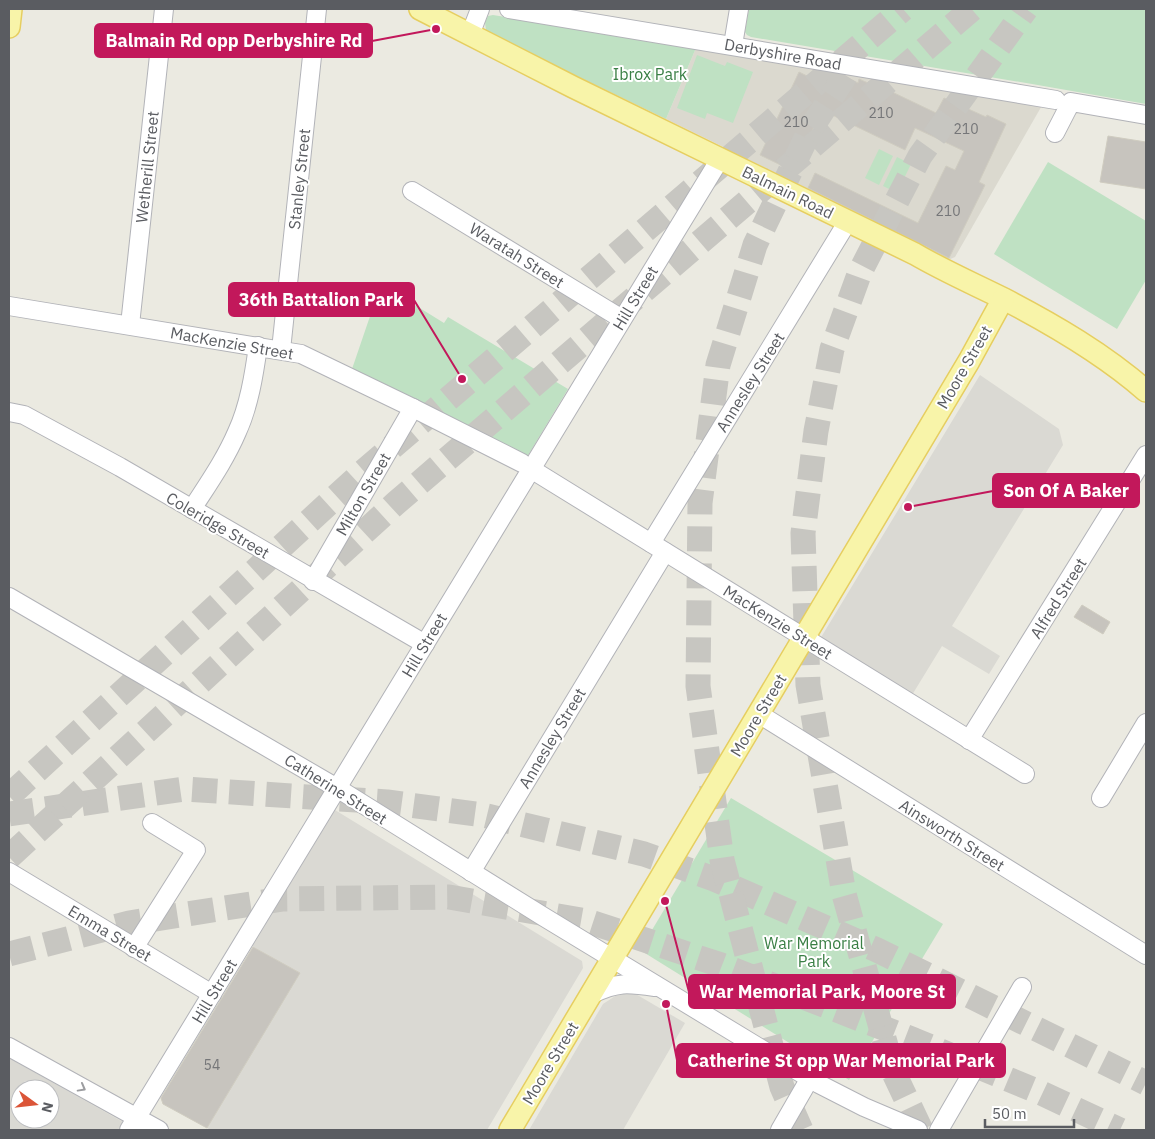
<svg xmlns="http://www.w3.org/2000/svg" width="1155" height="1139" viewBox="0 0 1155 1139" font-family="'IBM Plex Sans',sans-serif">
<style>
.industrial{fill:#dad9d3;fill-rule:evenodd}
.education{fill:#dbd9cf}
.green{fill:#bfe1c3}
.building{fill:#c7c4be;stroke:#cfccc0}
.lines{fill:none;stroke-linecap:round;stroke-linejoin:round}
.highway-tunnel{stroke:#c7c6c1;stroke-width:25;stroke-dasharray:25 12;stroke-linecap:butt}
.minor-casing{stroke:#b2b3b8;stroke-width:20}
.major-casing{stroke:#e6ce60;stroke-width:24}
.minor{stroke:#fff;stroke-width:18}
.major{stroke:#f8f4a9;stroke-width:21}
.oneway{stroke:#9c9da0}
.labels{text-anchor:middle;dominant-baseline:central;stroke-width:4;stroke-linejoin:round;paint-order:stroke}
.number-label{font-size:14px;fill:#757678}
.street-label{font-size:16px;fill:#5a5c61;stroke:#fff}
.park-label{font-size:16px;fill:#3a7f45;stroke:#fff}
.leader{fill:none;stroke:#c2185b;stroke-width:2}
.callout-dot{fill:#c2185b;stroke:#fff;stroke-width:2}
.callout{fill:#c2185b;stroke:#c2185b;stroke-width:2}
.callout-label{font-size:18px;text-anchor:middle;font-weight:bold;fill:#fff}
</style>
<rect width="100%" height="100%" fill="#ebeae1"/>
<g class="industrial">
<polygon points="980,375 1059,429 1063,445 952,626 1000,656 989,674 942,646 912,695 820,639"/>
<polygon points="335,810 582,961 583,968 487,1130 211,1130 207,1128 299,973 252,946"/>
<polygon points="620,993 634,993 685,1023 623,1130 529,1130 603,1004"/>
<path d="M9 1058 123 1122 118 1130H9ZM20 1089H50V1119H20Z"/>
</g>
<polygon class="education" points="696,48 1044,102 955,257 948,260 807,191 736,153 666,119"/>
<g class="green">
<polygon points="749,9 1146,9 1146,104 1032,84 751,37 747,35 745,32"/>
<polygon points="493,15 696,48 666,119 492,35 486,31 485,22 488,16"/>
<polygon points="697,55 725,66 727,62 753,72 733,123 707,113 705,119 677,108"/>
<polygon points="879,149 893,156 879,185 865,178"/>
<polygon points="897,157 911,164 897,193 883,186"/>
<polygon points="1048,162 1146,221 1146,280 1117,329 994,254"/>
<polygon points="381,284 444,323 448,317 568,389 527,457 352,369"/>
<polygon points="731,798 943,924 849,1080 640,950"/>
</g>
<g class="building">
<polygon points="799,72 835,90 842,75 858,83 859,79 868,83 869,81 936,113 944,98 986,117 987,115 1006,124 979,182 985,185 949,258 808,188 815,173 918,223 946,166 955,170 964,151 915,128 905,150 822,110 793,171 760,155"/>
<polygon points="1108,136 1146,142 1146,189 1100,182"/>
<polygon points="1082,605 1110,622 1103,634 1074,617"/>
<polygon points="253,947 300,973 207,1128 163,1104 161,1098"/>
</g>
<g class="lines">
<g class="highway-tunnel">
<polyline points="9,796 363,472 903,9"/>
<polyline points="9,814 184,789 387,802 483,815 644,854 714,879 877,950 1146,1083"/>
<polyline points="9,857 396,503 972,9"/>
<polyline points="9,954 129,923 283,899 449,897 587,921 721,965 914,1040 1039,1092 1120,1130"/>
<polyline points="801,1130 782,1087 722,860 698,686 700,503 718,365 755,245 810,130 856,59"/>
<polyline points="921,1130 893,1071 844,894 808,685 803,533 816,431 832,349 860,272 920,156 1026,9"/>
</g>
<defs>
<g id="minor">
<polyline points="509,9 1056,100"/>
<polyline points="470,35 480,9"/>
<polyline points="733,45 739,9"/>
<polyline points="1055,133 1071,102 1146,115"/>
<polyline points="412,191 622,319"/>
<polyline points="9,306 301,354 413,408 522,463"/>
<polyline points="130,325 164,9"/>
<polyline points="281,350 317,9"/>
<polyline points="9,412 24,415 120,467 425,644"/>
<polyline points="531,469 1025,774"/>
<path d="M192 509C208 484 225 460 237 432 249 406 254 375 258 346"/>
<polyline points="651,543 848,221"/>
<polyline points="313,581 413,408"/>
<polyline points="9,597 337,788 544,917 819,1084 864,1107 918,1130"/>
<polyline points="759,714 1146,955"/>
<polyline points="969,740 1146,455"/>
<polyline points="1101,798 1146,723"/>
<polyline points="9,872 212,994"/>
<polyline points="471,872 665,552"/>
<polyline points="134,948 196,850 152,823"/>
<path d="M592 994C618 982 627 983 655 987"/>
<polyline points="9,1047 159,1130"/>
<polyline points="129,1130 720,159"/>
<polyline points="780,1130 810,1078"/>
<polyline points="939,1130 1022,987"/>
</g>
<g id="major">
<path d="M420 9 573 87 915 254C944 271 974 284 1004 299 1054 325 1104 354 1146 391"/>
<polyline points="9,27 11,9"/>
<polyline points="510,1130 969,361 1003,299"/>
</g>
</defs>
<use href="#minor" class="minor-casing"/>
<use href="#major" class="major-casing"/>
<use href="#minor" class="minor"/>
<use href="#major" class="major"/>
</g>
<defs><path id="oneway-chevron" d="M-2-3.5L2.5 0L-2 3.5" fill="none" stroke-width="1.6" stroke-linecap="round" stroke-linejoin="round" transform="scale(1.25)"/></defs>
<use class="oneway" href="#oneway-chevron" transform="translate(82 1088) rotate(29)"/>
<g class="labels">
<g class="number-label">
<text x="881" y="113">210</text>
<text x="796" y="122">210</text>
<text x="966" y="129">210</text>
<text x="948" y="211">210</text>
<text x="212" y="1065">54</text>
</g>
<g class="street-label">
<text transform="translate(783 54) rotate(10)">Derbyshire Road</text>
<text transform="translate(147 167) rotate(-84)">Wetherill Street</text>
<text transform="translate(299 179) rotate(-84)">Stanley Street</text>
<text transform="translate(788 192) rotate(26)">Balmain Road</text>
<text transform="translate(517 255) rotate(32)">Waratah Street</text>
<text transform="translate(635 298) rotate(-59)">Hill Street</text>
<text transform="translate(232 343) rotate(10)">MacKenzie Street</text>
<text transform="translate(964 367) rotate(-60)">Moore Street</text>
<text transform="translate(750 382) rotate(-58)">Annesley Street</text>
<text transform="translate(363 494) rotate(-60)">Milton Street</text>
<text transform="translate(218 525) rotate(30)">Coleridge Street</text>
<text transform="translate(1058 598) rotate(-58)">Alfred Street</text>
<text transform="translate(778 622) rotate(32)">MacKenzie Street</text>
<text transform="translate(424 645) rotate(-59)">Hill Street</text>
<text transform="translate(758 715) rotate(-59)">Moore Street</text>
<text transform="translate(552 738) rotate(-59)">Annesley Street</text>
<text transform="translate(336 789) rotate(32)">Catherine Street</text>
<text transform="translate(952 835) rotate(32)">Ainsworth Street</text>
<text transform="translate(110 933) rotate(31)">Emma Street</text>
<text transform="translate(214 991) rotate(-59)">Hill Street</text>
<text transform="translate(550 1063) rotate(-59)">Moore Street</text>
</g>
<g class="park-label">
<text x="650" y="74">Ibrox Park</text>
<text x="814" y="943">War Memorial<tspan x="814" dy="18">Park</tspan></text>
</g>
</g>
<path class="leader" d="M436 29L372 41M462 379L414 300M908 507L993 491M665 901L689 992M666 1004L677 1060"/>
<g class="callout-dot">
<circle cx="436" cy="29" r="5"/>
<circle cx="462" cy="379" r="5"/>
<circle cx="908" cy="507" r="5"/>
<circle cx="665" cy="901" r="5"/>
<circle cx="666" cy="1004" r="5"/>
</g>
<g class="callout">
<rect x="95" y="24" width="277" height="33" rx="5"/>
<rect x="229" y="283" width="185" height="33" rx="5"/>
<rect x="993" y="474" width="146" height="33" rx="5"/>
<rect x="689" y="975" width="266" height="33" rx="5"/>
<rect x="677" y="1044" width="328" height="33" rx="5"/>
</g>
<g class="callout-label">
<text x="234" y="47">Balmain Rd opp Derbyshire Rd</text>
<text x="321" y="306">36th Battalion Park</text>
<text x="1066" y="497">Son Of A Baker</text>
<text x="822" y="998">War Memorial Park, Moore St</text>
<text x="841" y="1067">Catherine St opp War Memorial Park</text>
</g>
<rect width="1155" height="1139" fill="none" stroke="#5a5c61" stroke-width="20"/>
<g transform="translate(35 1104) rotate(105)"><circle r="24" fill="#ffffff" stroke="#bdbec0"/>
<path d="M0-4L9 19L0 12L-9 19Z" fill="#db5538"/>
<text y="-8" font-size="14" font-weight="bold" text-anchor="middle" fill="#5a5c61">N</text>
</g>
<path d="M985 1119v8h89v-8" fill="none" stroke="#5a5c61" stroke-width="2.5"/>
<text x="992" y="1119" font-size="15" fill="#5a5c61" stroke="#ffffff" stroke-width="4" paint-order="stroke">50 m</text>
</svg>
